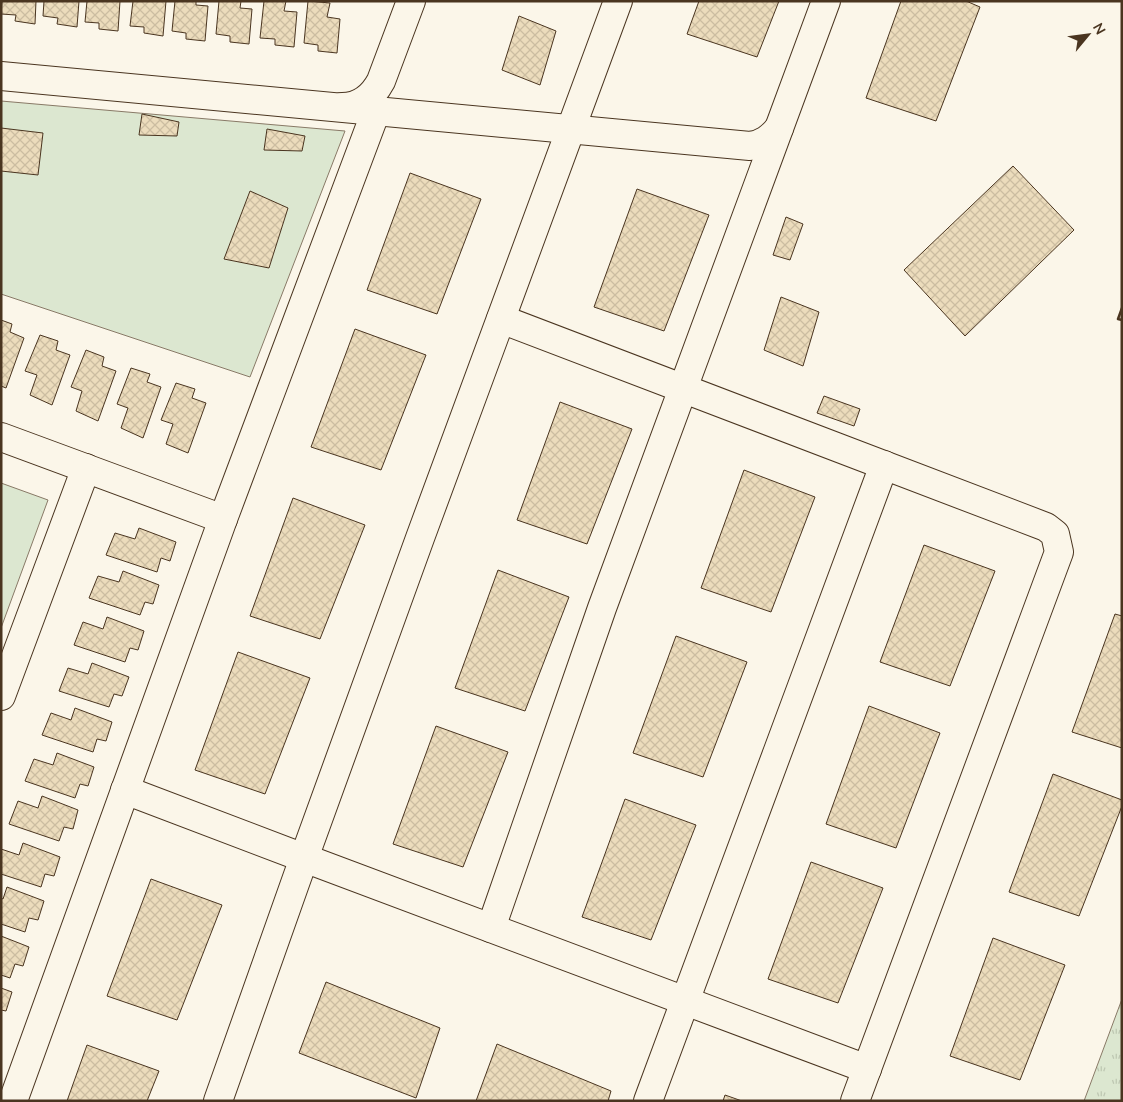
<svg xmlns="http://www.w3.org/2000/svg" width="1123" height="1102" viewBox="0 0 1123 1102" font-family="'Nunito Sans',sans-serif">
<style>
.grass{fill:url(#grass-tufts);stroke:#887966}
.park{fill:#dce7d0;stroke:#887966}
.building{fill:url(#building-cross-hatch);stroke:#4a3520}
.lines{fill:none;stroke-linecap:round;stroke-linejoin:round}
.minor-casing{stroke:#4a3520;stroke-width:30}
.minor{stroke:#fbf6e9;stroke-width:28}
.wall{stroke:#4a3520;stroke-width:2.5}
</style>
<defs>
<pattern id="grass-tufts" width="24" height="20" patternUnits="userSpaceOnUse" patternTransform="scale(1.25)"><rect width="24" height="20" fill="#dce7d0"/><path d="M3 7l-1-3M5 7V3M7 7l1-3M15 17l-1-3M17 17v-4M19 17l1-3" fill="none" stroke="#bec7b2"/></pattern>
<pattern id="building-cross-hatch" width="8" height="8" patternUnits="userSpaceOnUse" patternTransform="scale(1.25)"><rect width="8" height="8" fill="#ecdcbc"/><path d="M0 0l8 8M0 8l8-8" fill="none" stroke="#ccbda1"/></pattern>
</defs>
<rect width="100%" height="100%" fill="#fbf6e9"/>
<polygon class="grass" points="1122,999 1122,1101 1084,1101"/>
<g class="park">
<polygon points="1,101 345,131 250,377 1,294"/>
<polygon points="1,483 48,500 1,628"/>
</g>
<g class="building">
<polygon points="2,1 36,1 35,24 15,21 16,15 1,14"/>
<polygon points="44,1 79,1 77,27 57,24 58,18 43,16"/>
<polygon points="87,1 120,1 118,31 99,29 99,23 85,22"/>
<polygon points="133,1 166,1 163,36 144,33 144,27 130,26"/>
<polygon points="175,1 196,1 196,5 208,6 205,41 186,39 186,33 172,31"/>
<polygon points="219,1 241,1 240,8 252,9 249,44 230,42 230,36 216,34"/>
<polygon points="264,1 286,1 284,11 297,12 294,47 275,45 275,39 260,38"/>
<polygon points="308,1 330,3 327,17 340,19 337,53 318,51 318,45 304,43"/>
<polygon points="699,1 779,1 757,57 687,34"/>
<polygon points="901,1 966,1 980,7 936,121 866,98"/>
<polygon points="519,16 556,31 540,85 502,70"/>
<polygon points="142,114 179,122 177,136 139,135"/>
<polygon points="1,128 43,133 38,175 1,171"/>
<polygon points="267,129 305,136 302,151 264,150"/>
<polygon points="1013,166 1074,230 965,336 904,270"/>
<polygon points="410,173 481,199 437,314 367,290"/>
<polygon points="637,189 709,215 664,331 594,307"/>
<polygon points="250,191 288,208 269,268 224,259"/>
<polygon points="786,217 803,224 790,260 773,255"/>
<polygon points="781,297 819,312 803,366 764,350"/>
<polygon points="1,320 12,324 10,332 24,338 6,388 1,386"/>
<polygon points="355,329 426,355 381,470 311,447"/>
<polygon points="40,335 58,341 56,350 70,355 52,405 30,395 37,375 25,371"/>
<polygon points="86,350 104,357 102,366 116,371 98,421 76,411 82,391 71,387"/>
<polygon points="131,368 150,374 147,382 161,387 143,438 121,428 128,408 117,404"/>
<polygon points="176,383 195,389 192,398 206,403 188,453 166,444 173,424 161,420"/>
<polygon points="824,396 860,409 854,426 817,413"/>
<polygon points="560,402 632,429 587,544 517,520"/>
<polygon points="744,470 815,497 771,612 701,588"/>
<polygon points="293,498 365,525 320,639 250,616"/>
<polygon points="139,528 176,542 170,561 161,558 157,572 106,555 115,533 135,539"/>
<polygon points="924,545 995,571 950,686 880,662"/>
<polygon points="498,570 569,597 525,711 455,688"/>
<polygon points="123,571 159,585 153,604 145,602 140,615 89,598 98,576 119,582"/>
<polygon points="1115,614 1122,616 1122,748 1072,732"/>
<polygon points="107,617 144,631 138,650 130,648 125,662 74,645 83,622 103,629"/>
<polygon points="676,636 747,662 703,777 633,753"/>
<polygon points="238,652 310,678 265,794 195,770"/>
<polygon points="92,663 129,677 122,696 114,694 109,707 59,691 68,668 88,674"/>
<polygon points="869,706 940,733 896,848 826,824"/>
<polygon points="75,708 112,722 106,741 97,739 93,752 42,735 51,713 71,720"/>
<polygon points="436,726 508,752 463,867 393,844"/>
<polygon points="57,753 94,767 88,786 80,784 75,798 25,781 34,759 53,765"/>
<polygon points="1053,774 1122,800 1122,806 1079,916 1009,892"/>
<polygon points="42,796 78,810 73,829 64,827 59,841 9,824 18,801 38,808"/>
<polygon points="625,799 696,825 651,940 582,917"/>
<polygon points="23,843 60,857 54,876 45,874 41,887 1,874 1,849 19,855"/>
<polygon points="811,862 883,888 838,1003 768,979"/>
<polygon points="151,879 222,905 177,1020 107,996"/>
<polygon points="7,887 44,901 38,920 29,918 25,932 1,924 1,898 3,899"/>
<polygon points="1,936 29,947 23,966 15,964 10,978 1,975"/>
<polygon points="993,938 1065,965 1020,1080 950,1056"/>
<polygon points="326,982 440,1028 416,1098 299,1053"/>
<polygon points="1,988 12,992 6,1011 1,1010"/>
<polygon points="497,1044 611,1091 608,1101 476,1101"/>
<polygon points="87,1045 159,1071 147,1101 67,1101"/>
<polygon points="725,1095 742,1101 723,1101"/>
</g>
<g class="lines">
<defs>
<g id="minor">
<path d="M1 76 750 146C763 144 771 138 779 128"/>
<path d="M342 107C361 107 373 96 381 81L411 1"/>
<polyline points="501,319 1046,527 1055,534 1059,552 855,1101"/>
<polyline points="1,437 223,519"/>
<polyline points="1,696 86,468"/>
<polyline points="125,790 304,858 867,1069"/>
<polyline points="491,928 602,608 826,1"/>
<polyline points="13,1101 223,519 376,111"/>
<polyline points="218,1101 304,858 420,538 618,1"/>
<polyline points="648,1101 884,465"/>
</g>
</defs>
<use href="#minor" class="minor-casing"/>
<use href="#minor" class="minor"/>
<polyline class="wall" points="1122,308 1118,319 1122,320"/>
</g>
<rect width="1123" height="1102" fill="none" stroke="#4a3520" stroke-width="5"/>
<g transform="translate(1088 35) rotate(61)" stroke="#fbf6e9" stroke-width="4" paint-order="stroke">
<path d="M0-4L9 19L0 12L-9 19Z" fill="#4a3520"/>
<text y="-8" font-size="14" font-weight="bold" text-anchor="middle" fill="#4a3520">N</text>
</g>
</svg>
